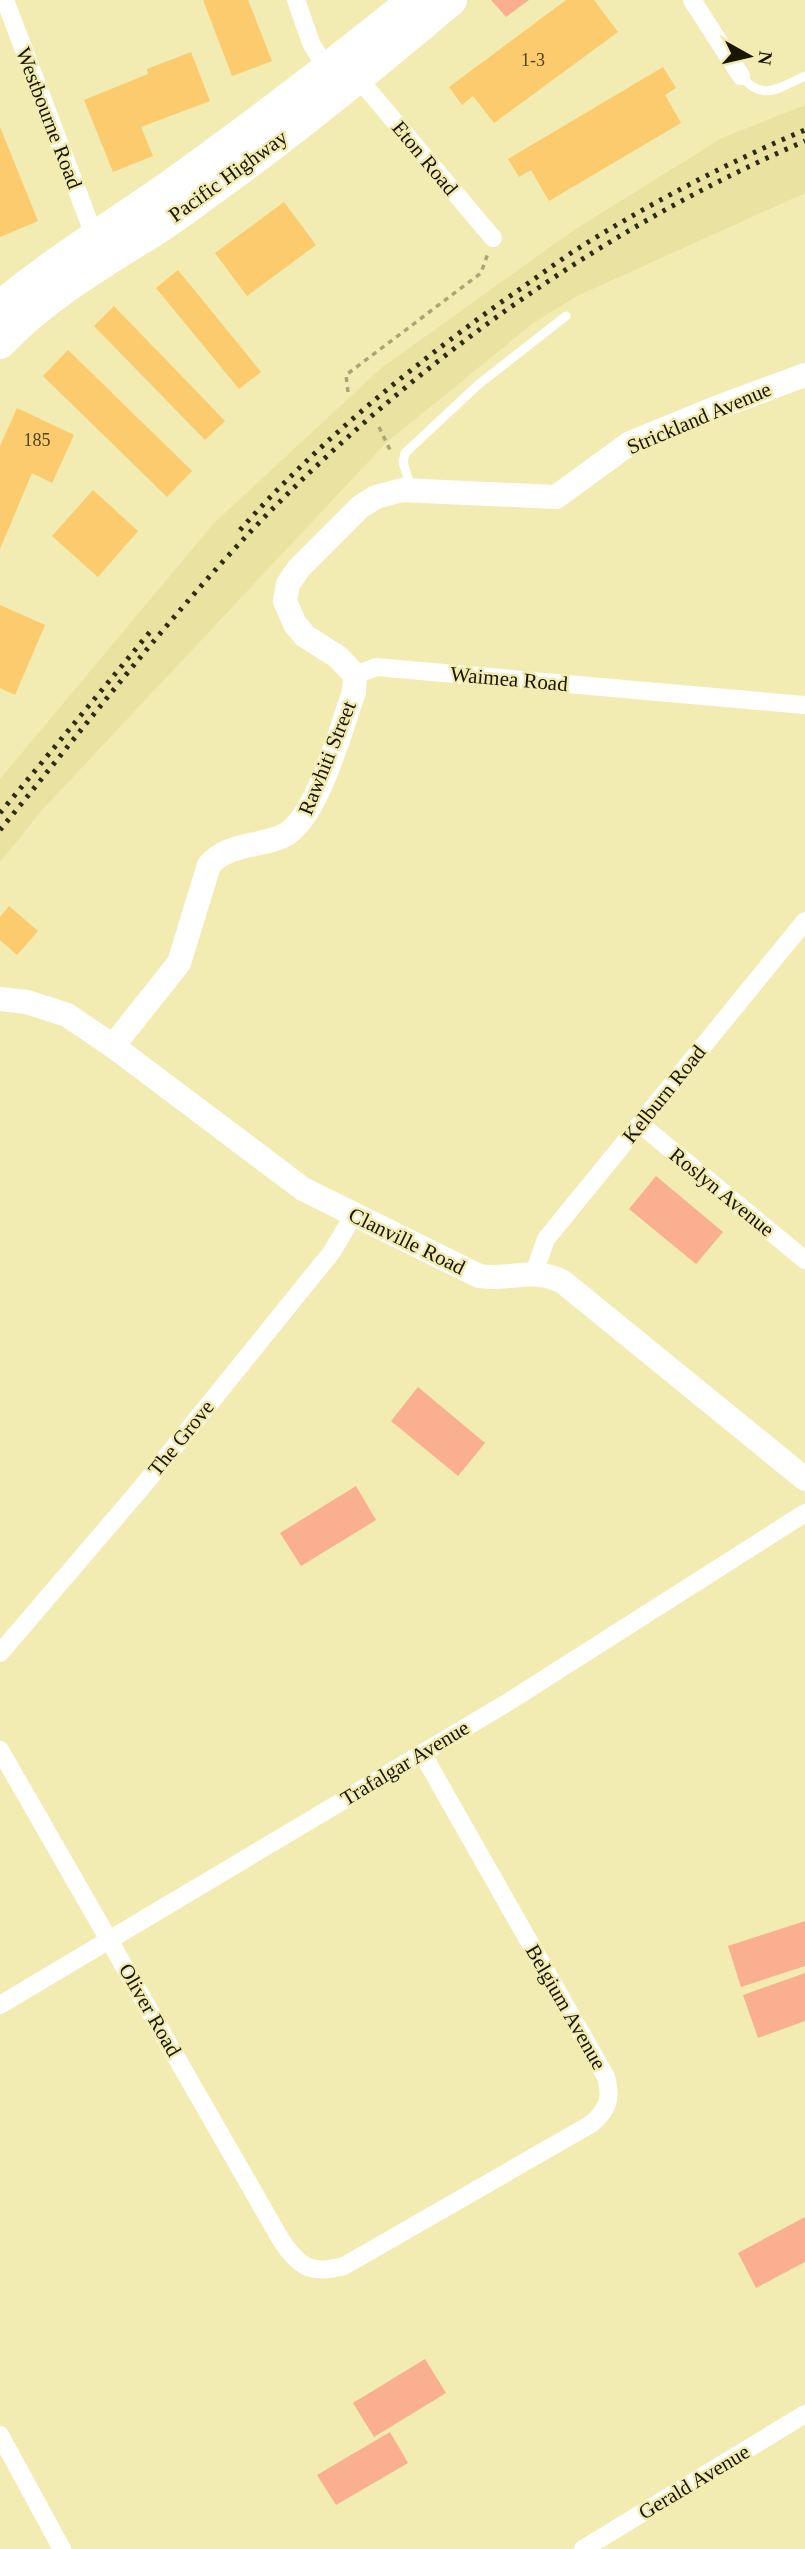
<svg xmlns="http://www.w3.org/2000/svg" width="805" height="2549" viewBox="0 0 805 2549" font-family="'Times New Roman',serif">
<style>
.built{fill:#eae2a0}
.green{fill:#faaf91}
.building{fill:#fbcb6d}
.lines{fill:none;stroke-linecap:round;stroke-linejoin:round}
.path{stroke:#aaa577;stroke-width:3.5;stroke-dasharray:5 5;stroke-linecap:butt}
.lane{stroke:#fff;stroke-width:9}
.street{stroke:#fff;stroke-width:18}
.secondary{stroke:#fff;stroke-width:24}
.highway{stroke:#fff;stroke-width:32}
.rail{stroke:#2e2b13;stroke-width:5;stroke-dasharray:3.5 7;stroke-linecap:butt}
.labels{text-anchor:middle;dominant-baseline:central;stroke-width:5;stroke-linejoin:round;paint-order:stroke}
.number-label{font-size:18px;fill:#51421c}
.street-label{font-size:21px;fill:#181501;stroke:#f2ecb2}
</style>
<rect width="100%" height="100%" fill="#f2ecb2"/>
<polygon class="built" points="805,105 805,193 577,296 532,324 386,443 43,809 0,862 0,779 214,523 380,369 574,230 722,138"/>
<g class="green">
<polygon points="491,0 529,0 506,17"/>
<polygon points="656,1176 723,1232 696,1264 629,1209"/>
<polygon points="418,1387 485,1443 458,1476 391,1421"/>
<polygon points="356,1486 376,1520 301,1566 280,1533"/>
<polygon points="805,1921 805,1966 741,1987 728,1946"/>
<polygon points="805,1973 805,2021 758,2038 743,1995"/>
<polygon points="805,2217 805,2262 756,2288 738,2253"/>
<polygon points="425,2359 446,2393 374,2437 353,2403"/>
<polygon points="390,2432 408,2463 336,2505 317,2475"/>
</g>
<g class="building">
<polygon points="203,0 248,0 272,61 232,76"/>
<polygon points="566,0 594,0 618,32 494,123 473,96 462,105 449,87"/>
<polygon points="191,52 210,101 141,127 153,156 113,172 84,100 148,74 147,69"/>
<polygon points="663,67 676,88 665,95 681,123 549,201 531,170 519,177 508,159"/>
<polygon points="0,127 38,221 0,237"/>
<polygon points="284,202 316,245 247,296 215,253"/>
<polygon points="178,270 261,372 239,389 156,288"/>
<polygon points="114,306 225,421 205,440 94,326"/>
<polygon points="68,350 192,471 167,497 43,376"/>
<polygon points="17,408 74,435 52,483 32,473 0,549 0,446"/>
<polygon points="93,490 138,531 98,577 52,536"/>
<polygon points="0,605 45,625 15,695 0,688"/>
<polygon points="9,906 38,931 17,955 0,940 0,917"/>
</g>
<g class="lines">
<g class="path">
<polyline points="348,392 346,375 481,273 488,253"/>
<polyline points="379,427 392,454"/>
</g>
<g class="lane">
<path d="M741 76C762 102 779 88 805 76"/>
<polyline points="411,488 403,462 405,453 479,384 566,316"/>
</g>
<g class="street">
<polyline points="5,0 94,235"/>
<polyline points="296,0 311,43 327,70"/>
<polyline points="692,0 741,76"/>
<polyline points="358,78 493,238"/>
<polyline points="355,675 376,667 805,705"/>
<polyline points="640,1124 805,1260"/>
<polyline points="534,1273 546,1239 805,921"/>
<polyline points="0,1653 142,1487 331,1253 354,1215"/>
<path d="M0 1750 281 2240C299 2267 311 2275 344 2266L591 2124C608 2110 612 2098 606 2077L422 1753"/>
<polyline points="0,2005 505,1704 805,1513"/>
<polyline points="0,2435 62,2549"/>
<polyline points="583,2549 805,2414"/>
</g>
<g class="secondary">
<path d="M0 999 27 1002 67 1015 113 1046 303 1189 479 1276C510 1281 532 1266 563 1282L805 1479"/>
<path d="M113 1046 179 963 209 865C228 843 259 847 283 836 317 820 341 728 354 692L355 675 338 657 305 636 295 624 285 601 288 584 299 568 360 507 376 497 402 490 556 497 630 443 713 409 805 375"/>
</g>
<g class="highway">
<path d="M0 307C57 259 117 224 177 181 258 123 337 62 414 0"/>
<path d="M0 343C41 300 90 270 140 239 166 224 190 205 214 188 296 129 374 65 451 0"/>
</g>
<g class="rail">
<path d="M240 530C316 444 407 370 500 303 525 286 549 268 574 251 645 206 728 162 805 130"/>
<polyline points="0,813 154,627"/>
<path d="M0 830C83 729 163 624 253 529 408 367 599 230 805 141"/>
</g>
</g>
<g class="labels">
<g class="number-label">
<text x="533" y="60">1-3</text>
<text x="37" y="440">185</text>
</g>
<g class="street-label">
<text transform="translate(49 118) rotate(69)">Westbourne Road</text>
<text transform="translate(425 158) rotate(50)">Eton Road</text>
<text transform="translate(228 176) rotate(-36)">Pacific Highway</text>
<text transform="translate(699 418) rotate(-23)">Strickland Avenue</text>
<text transform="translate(509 679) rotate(5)">Waimea Road</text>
<text transform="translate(327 758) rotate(-68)">Rawhiti Street</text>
<text transform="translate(664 1094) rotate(-51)">Kelburn Road</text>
<text transform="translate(722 1192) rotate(39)">Roslyn Avenue</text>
<text transform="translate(407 1241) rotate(26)">Clanville Road</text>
<text transform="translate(181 1438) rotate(-51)">The Grove</text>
<text transform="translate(405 1763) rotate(-31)">Trafalgar Avenue</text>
<text transform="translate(566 2007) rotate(60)">Belgium Avenue</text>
<text transform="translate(150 2010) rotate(60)">Oliver Road</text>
<text transform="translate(694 2482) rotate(-31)">Gerald Avenue</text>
</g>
</g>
<g transform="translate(749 56) rotate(98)" stroke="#f2ecb2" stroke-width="5" paint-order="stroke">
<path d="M0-5L12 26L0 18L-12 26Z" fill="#181501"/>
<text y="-10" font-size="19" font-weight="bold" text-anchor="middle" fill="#181501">N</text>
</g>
</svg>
